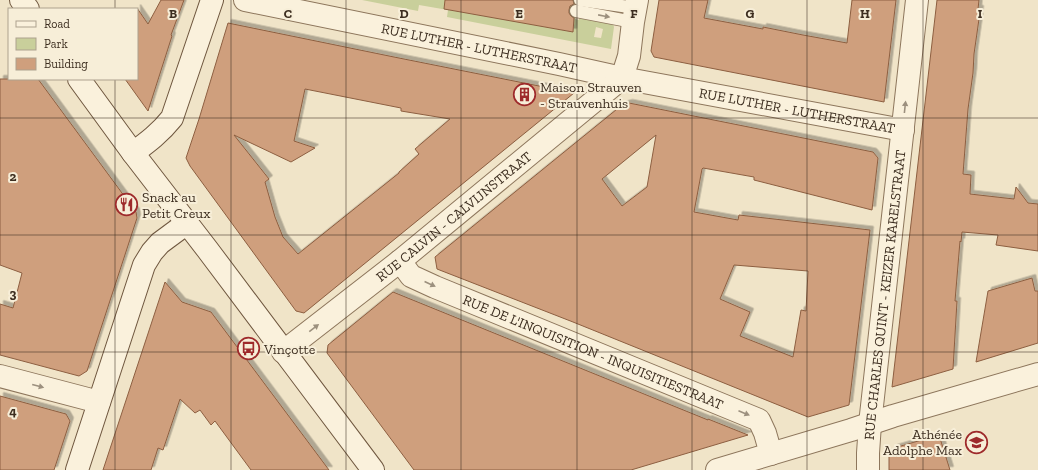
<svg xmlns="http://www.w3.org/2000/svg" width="1038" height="470" viewBox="0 0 1038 470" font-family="'Zilla Slab',serif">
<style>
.green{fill:#c9cf9b;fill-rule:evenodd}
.building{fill:#cf9f7d;stroke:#8d5f41;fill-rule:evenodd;filter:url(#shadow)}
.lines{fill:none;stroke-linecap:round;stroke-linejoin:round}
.lane-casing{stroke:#8d765c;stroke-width:14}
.street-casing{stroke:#8d765c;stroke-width:24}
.secondary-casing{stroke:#6f573f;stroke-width:24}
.lane{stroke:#faf1dc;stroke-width:12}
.street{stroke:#faf1dc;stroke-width:22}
.secondary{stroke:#faf1dc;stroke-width:22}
.oneway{fill:#9c907e}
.grid{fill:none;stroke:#3d2e20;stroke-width:1;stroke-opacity:0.55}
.labels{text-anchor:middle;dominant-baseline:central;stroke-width:4;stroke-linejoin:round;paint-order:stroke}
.street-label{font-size:14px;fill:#3d2e20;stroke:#f7eed8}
.poi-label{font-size:14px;fill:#3d2e20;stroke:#f7eed8;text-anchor:start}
.grid-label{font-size:13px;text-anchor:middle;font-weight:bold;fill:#3d2e20;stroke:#f7eed8;stroke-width:4;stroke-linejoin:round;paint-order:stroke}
</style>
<defs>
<filter id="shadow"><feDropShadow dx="3.5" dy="-3.5" stdDeviation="0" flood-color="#0004"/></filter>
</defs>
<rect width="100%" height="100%" fill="#f0e4c8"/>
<path class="green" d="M362 0H578L575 19 579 20V17L613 24 614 27 611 49 447 17 448 10 419 5 418 11ZM596 27 603 29 601 38 594 37Z"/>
<g class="building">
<polygon points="161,0 184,0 171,35 172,36 148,111 125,79 137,79 137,8 148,24"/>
<polygon points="445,0 573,0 574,4 570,6 569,10 569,13 571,16 574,18 573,32 444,9"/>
<polygon points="659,0 708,0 704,18 763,29 763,27 803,35 847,43 852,0 896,0 884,102 654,57 651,51"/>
<polygon points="937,0 979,0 978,9 980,9 979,19 974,54 973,73 968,109 963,174 971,175 970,194 1014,199 1016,187 1028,203 1038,204 1038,251 996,245 998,235 962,232 961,242 960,241 955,301 957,301 953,369 892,387"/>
<path d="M228 23 394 57 574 93 304 313 296 311 190 166 186 158 199 119ZM305 89 401 108V111L450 119 415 149 419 154 399 172V173L298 254 283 237 275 217 265 182 269 179 234 135 291 162 315 148 294 141Z"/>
<polygon points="0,79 38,79 136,212 137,218 87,371 79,376 0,355 0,304 13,308 22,273 0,265"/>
<path d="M629 103 873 152 878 158 872 210 754 180V177L703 168 702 169 694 212 738 220 739 215 870 230 849 405 808 417 573 322 437 269 435 257 622 105ZM656 135 647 187 622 206 602 179ZM734 265 808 271 806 311 801 310 793 357 740 336 750 312 720 299Z"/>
<polygon points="1032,278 1035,291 1038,291 1038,343 976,362 988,291"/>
<polygon points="165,282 182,302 211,312 329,470 251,470 215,421 211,425 200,410 195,413 180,399 163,450 158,448 151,470 103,470"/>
<polygon points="393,292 708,420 708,419 748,435 631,470 414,470 327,353 328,345"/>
<polygon points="0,396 66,414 70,421 54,470 0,470"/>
<polygon points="939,435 950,470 889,470 889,456 894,448"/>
</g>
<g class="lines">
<defs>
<g id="lane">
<polyline points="580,0 636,8"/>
<polyline points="576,11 633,22"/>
</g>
<g id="street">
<path id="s1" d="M245 0 559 64 622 78 903 130"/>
<path id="s2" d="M400 261 411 276 435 287 759 420 765 433 771 454"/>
<path id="s3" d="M283 352 400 261 622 78 629 56 633 22 637 0"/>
<polyline points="0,376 99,402"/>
<polyline points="717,470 851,430 893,416 1038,374"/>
<path id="s4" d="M868 470V453L870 424 917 0"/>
</g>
<g id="secondary">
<polyline points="21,0 28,9"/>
<polyline points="79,79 133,153 207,249 373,470"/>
<path d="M133 153C148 142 160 133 172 118L212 0"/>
<polyline points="77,470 144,265 152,252 160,243 187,223"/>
</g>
</defs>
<use href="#lane" class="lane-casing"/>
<use href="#street" class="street-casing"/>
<use href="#secondary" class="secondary-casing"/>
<use href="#lane" class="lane"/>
<use href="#street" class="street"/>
<use href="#secondary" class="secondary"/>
</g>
<defs><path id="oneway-solid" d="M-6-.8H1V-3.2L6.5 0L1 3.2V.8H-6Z"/></defs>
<g class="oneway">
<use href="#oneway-solid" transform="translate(604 16) rotate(11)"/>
<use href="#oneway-solid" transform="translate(905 107) rotate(-84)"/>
<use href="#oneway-solid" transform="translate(430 284) rotate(25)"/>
<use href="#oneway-solid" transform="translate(314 328) rotate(-38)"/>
<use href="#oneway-solid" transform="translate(38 386) rotate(15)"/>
<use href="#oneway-solid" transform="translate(744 413) rotate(23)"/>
</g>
<path class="grid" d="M115 0V9M231 0V470M346 0V470M461 0V470M577 0V470M692 0V470M807 0V470M923 0V470M115 79V470M0 118H1038M0 235H1038M0 352H1038"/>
<defs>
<symbol id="building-ring" viewBox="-11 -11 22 22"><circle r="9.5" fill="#f7eed8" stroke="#9e2a2b" stroke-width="1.5"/><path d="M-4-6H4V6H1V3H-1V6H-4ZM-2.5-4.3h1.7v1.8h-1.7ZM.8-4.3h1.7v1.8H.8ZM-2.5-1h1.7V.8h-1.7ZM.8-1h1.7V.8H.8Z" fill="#9e2a2b"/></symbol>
<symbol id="restaurant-ring" viewBox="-11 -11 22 22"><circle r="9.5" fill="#f7eed8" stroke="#9e2a2b" stroke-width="1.5"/><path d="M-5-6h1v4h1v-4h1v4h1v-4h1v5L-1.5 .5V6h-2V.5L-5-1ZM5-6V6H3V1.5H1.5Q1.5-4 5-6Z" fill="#9e2a2b"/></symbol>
<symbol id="bus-ring" viewBox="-11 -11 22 22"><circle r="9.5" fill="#f7eed8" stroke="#9e2a2b" stroke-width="1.5"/><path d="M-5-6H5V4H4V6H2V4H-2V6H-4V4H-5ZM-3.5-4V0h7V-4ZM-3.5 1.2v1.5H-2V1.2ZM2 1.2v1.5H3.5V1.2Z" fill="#9e2a2b"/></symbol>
<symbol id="school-ring" viewBox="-11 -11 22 22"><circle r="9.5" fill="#f7eed8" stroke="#9e2a2b" stroke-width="1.5"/><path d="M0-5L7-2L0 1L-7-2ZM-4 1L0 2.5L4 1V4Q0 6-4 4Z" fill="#9e2a2b"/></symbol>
</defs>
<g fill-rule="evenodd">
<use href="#building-ring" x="512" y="82" width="25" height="25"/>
<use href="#restaurant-ring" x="114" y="192" width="25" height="25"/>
<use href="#bus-ring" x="236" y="336" width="25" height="25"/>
<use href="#school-ring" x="964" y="430" width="25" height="25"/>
</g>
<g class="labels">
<g class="street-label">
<text stroke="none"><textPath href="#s1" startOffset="239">RUE LUTHER - LUTHERSTRAAT</textPath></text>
<text stroke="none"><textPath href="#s1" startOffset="563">RUE LUTHER - LUTHERSTRAAT</textPath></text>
<text stroke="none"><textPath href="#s3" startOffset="218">RUE CALVIN - CALVIJNSTRAAT</textPath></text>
<text stroke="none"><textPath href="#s4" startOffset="176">RUE CHARLES QUINT - KEIZER KARELSTRAAT</textPath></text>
<text stroke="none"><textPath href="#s2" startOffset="216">RUE DE L'INQUISITION - INQUISITIESTRAAT</textPath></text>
</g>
<g class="poi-label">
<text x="540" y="87">Maison Strauven<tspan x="540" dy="16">- Strauvenhuis</tspan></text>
<text x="142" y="197">Snack au<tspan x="142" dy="16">Petit Creux</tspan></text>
<text x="264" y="349">Vinçotte</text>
<text x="962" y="434" text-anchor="end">Athénée<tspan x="962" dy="16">Adolphe Max</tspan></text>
</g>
</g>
<g class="grid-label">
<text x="173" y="18">B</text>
<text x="288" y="18">C</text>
<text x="404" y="18">D</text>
<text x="519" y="18">E</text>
<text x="634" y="18">F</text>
<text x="750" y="18">G</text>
<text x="865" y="18">H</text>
<text x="980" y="18">I</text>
<text x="13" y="181">2</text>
<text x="13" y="298">3</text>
<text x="13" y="416">4</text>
</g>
<rect x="8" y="8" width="130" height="72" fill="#f7eed8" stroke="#ada18e"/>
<rect x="16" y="21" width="20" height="6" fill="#faf1dc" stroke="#ada18e"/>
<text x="44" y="28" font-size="12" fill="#3d2e20">Road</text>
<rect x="16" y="38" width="20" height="12" fill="#c9cf9b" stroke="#ada18e"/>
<text x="44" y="48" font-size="12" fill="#3d2e20">Park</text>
<rect x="16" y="58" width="20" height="12" fill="#cf9f7d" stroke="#ada18e"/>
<text x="44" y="68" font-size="12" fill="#3d2e20">Building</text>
</svg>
